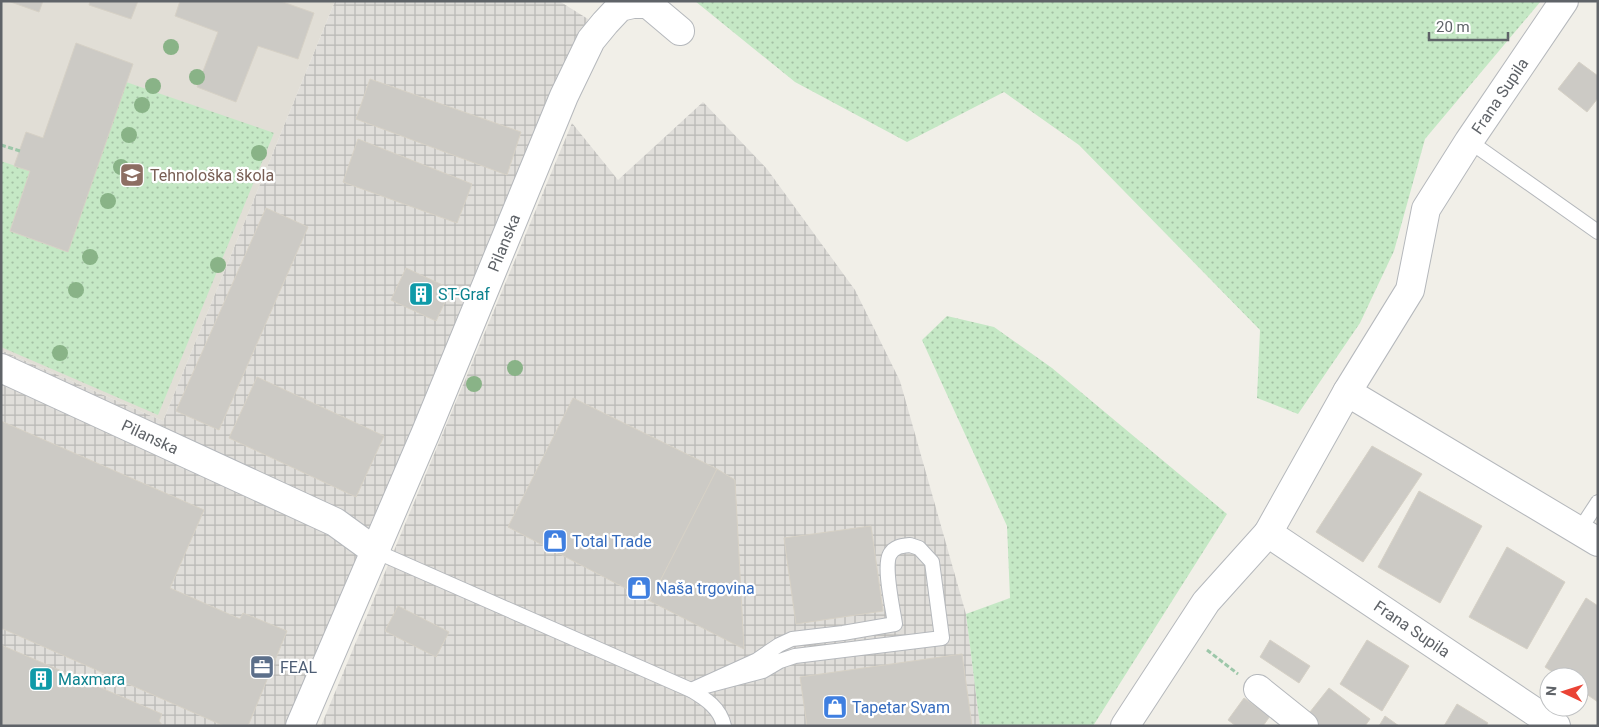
<svg xmlns="http://www.w3.org/2000/svg" width="1599" height="727" viewBox="0 0 1599 727" font-family="Roboto,sans-serif">
<style>
.industrial{fill:url(#industrial-grid)}
.education{fill:#e1ded6}
.grass{fill:url(#grass-dots)}
.building{fill:#cccac5;stroke:#d6d1c6}
.lines{fill:none;stroke-linecap:round;stroke-linejoin:round}
.service-casing{stroke:#b5b8bc;stroke-width:16}
.minor-casing{stroke:#b5b8bc;stroke-width:30}
.path{stroke:#9cc7a9;stroke-width:3;stroke-dasharray:5 2.5;stroke-linecap:butt}
.service{stroke:#fff;stroke-width:14}
.minor{stroke:#fff;stroke-width:28}
.tree{fill:#89b387}
.labels{text-anchor:middle;dominant-baseline:central;stroke-width:4.5;stroke-linejoin:round;paint-order:stroke}
.street-label{font-size:16px;fill:#5f6368;stroke:#fff}
.education-label{font-size:16px;fill:#785e54;stroke:#fff;text-anchor:start}
.culture-label{font-size:16px;fill:#0d838f;stroke:#fff;text-anchor:start}
.shop-label{font-size:16px;fill:#366cbe;stroke:#fff;text-anchor:start}
.service-label{font-size:16px;fill:#4e5e75;stroke:#fff;text-anchor:start}
</style>
<defs>
<pattern id="industrial-grid" width="8" height="8" patternUnits="userSpaceOnUse" patternTransform="scale(1.25)"><rect width="8" height="8" fill="#e0deda"/><path d="M0 4h8M4 0v8" fill="none" stroke="#b9b8b5"/></pattern>
<pattern id="grass-dots" width="8" height="8" patternUnits="userSpaceOnUse" patternTransform="scale(1.25)"><rect width="8" height="8" fill="#c5e8c5"/><path d="M2 2h.1M6 6h.1" fill="none" stroke="#a3c0a4" stroke-width="1.8" stroke-linecap="round"/></pattern>
</defs>
<rect width="100%" height="100%" fill="#f1efe8"/>
<g class="industrial">
<polygon points="335,1 559,1 588,19 410,452 291,726 1,726 1,350 163,421"/>
<polygon points="703,102 767,169 855,290 900,381 966,614 980,726 321,726 572,123 618,180"/>
</g>
<polygon class="education" points="1,1 335,1 163,421 1,350"/>
<g class="grass">
<polygon points="695,1 1541,1 1425,139 1394,251 1360,323 1298,414 1257,398 1260,330 1079,145 1004,92 907,142 795,82"/>
<polygon points="126,82 274,133 158,415 1,347 1,161 30,171 10,231 67,252"/>
<polygon points="947,316 994,327 1052,368 1227,514 1093,726 980,726 966,614 1010,598 1007,526 922,340"/>
</g>
<g class="building">
<polygon points="8,1 43,1 39,12"/>
<polygon points="90,1 138,1 131,19 89,5"/>
<polygon points="180,1 280,1 314,13 298,59 258,46 236,102 197,87 218,32 175,16"/>
<polygon points="76,43 133,64 68,252 10,231 30,171 14,166 26,132 43,138"/>
<polygon points="1579,62 1598,76 1598,98 1587,112 1558,89"/>
<polygon points="370,79 521,132 507,175 356,119"/>
<polygon points="358,139 472,184 457,223 343,182"/>
<polygon points="266,208 308,227 219,430 176,411"/>
<polygon points="406,268 451,289 436,321 391,300"/>
<polygon points="257,377 384,436 356,497 229,438"/>
<polygon points="573,398 717,469 650,601 508,527"/>
<polygon points="1,421 204,510 170,588 240,619 243,613 287,631 248,726 224,726 1,628"/>
<polygon points="1372,446 1422,474 1363,562 1316,532"/>
<polygon points="717,469 735,480 744,649 650,601"/>
<polygon points="1419,491 1482,526 1440,603 1378,567"/>
<polygon points="871,526 883,611 796,624 784,538"/>
<polygon points="1507,547 1565,582 1527,649 1469,617"/>
<polygon points="1586,598 1598,606 1598,702 1579,689 1579,677 1560,677 1545,667"/>
<polygon points="398,606 449,632 436,657 385,631"/>
<polygon points="1270,640 1310,666 1299,683 1260,657"/>
<polygon points="1367,640 1409,666 1382,711 1340,684"/>
<polygon points="1,645 162,714 159,721 163,726 1,726"/>
<polygon points="962,654 972,726 807,726 800,677"/>
<polygon points="1329,688 1370,719 1365,726 1318,726 1306,717"/>
<polygon points="1244,698 1270,716 1263,726 1236,726 1228,720"/>
<polygon points="1457,704 1488,723 1486,726 1444,726"/>
<polygon points="1385,716 1399,726 1379,726"/>
</g>
<g class="lines">
<defs>
<g id="service">
<polyline points="1469,141 1598,232"/>
<polyline points="1579,531 1598,502"/>
<path d="M910 545 919 548 932 562 942 638 795 656 780 661 763 671 691 690 757 660 779 645 792 639 843 633 895 624C893 609 883 566 890 554 895 546 902 546 910 545Z"/>
<path d="M375 551 691 690C706 699 720 708 724 726"/>
</g>
<g id="minor">
<polyline points="1,368 335,522 375,551"/>
<polyline points="1347,392 1410,290 1426,209 1469,141 1564,1"/>
<polyline points="1258,689 1304,726"/>
<polyline points="300,726 426,432 564,96 591,40 605,23 620,7 633,4 648,4 680,31"/>
<polyline points="1125,726 1206,602 1268,533"/>
<polyline points="1556,726 1268,533 1347,392 1598,542"/>
</g>
</defs>
<use href="#service" class="service-casing"/>
<use href="#minor" class="minor-casing"/>
<g class="path">
<polyline points="1,145 20,151"/>
<polyline points="1207,650 1238,674"/>
</g>
<use href="#service" class="service"/>
<use href="#minor" class="minor"/>
</g>
<g class="tree">
<circle cx="171" cy="47" r="8"/>
<circle cx="197" cy="77" r="8"/>
<circle cx="153" cy="86" r="8"/>
<circle cx="142" cy="105" r="8"/>
<circle cx="129" cy="135" r="8"/>
<circle cx="259" cy="153" r="8"/>
<circle cx="121" cy="167" r="8"/>
<circle cx="108" cy="201" r="8"/>
<circle cx="90" cy="257" r="8"/>
<circle cx="218" cy="265" r="8"/>
<circle cx="76" cy="290" r="8"/>
<circle cx="60" cy="353" r="8"/>
<circle cx="515" cy="368" r="8"/>
<circle cx="474" cy="384" r="8"/>
</g>
<defs>
<symbol id="school-square" viewBox="-11 -11 22 22"><rect x="-9" y="-9" width="18" height="18" rx="4" fill="#8d6e63" stroke="#fff"/><path d="M0-5L7-2L0 1L-7-2ZM-4 1L0 2.5L4 1V4Q0 6-4 4Z" fill="#fff"/></symbol>
<symbol id="building-square" viewBox="-11 -11 22 22"><rect x="-9" y="-9" width="18" height="18" rx="4" fill="#0f9aa8" stroke="#fff"/><path d="M-4-6H4V6H1V3H-1V6H-4ZM-2.5-4.3h1.7v1.8h-1.7ZM.8-4.3h1.7v1.8H.8ZM-2.5-1h1.7V.8h-1.7ZM.8-1h1.7V.8H.8Z" fill="#fff"/></symbol>
<symbol id="shop-square" viewBox="-11 -11 22 22"><rect x="-9" y="-9" width="18" height="18" rx="4" fill="#3f7fe0" stroke="#fff"/><path d="M-5-2.5h2.3a2.7 3.5 0 0 1 5.4 0H5L5.5 6h-11ZM-1.5-2.5h3a1.5 2.3 0 0 0-3 0Z" fill="#fff"/></symbol>
<symbol id="office-square" viewBox="-11 -11 22 22"><rect x="-9" y="-9" width="18" height="18" rx="4" fill="#5c6f8a" stroke="#fff"/><path d="M-6-3h4V-5.5h4V-3h4V5H-6ZM-1-4.5V-3h2v-1.5ZM-6 0V1H6V0Z" fill="#fff"/></symbol>
</defs>
<g fill-rule="evenodd">
<use href="#school-square" x="118" y="161" width="28" height="28"/>
<use href="#building-square" x="407" y="280" width="28" height="28"/>
<use href="#shop-square" x="541" y="527" width="28" height="28"/>
<use href="#shop-square" x="625" y="574" width="28" height="28"/>
<use href="#office-square" x="248" y="653" width="28" height="28"/>
<use href="#building-square" x="27" y="665" width="28" height="28"/>
<use href="#shop-square" x="821" y="693" width="28" height="28"/>
</g>
<g class="labels">
<g class="street-label">
<text transform="translate(1500 96) rotate(-56)">Frana Supila</text>
<text transform="translate(504 243) rotate(-68)">Pilanska</text>
<text transform="translate(150 437) rotate(25)">Pilanska</text>
<text transform="translate(1412 629) rotate(34)">Frana Supila</text>
</g>
<g class="education-label">
<text x="150" y="175">Tehnološka škola</text>
</g>
<g class="culture-label">
<text x="438" y="294">ST-Graf</text>
<text x="58" y="679">Maxmara</text>
</g>
<g class="shop-label">
<text x="572" y="541">Total Trade</text>
<text x="656" y="588">Naša trgovina</text>
<text x="852" y="707">Tapetar Svam</text>
</g>
<g class="service-label">
<text x="280" y="667">FEAL</text>
</g>
</g>
<rect width="1599" height="727" fill="none" stroke="#5f6368" stroke-width="5"/>
<g transform="translate(1564 692) rotate(274)"><circle r="24" fill="#ffffff" stroke="#bfc1c3"/>
<path d="M0-4L9 19L0 12L-9 19Z" fill="#ea4335"/>
<text y="-8" font-size="14" font-weight="bold" text-anchor="middle" fill="#5f6368">N</text>
</g>
<path d="M1429 32v8h79v-8" fill="none" stroke="#5f6368" stroke-width="2.5"/>
<text x="1436" y="32" font-size="15" fill="#5f6368" stroke="#ffffff" stroke-width="4" paint-order="stroke">20 m</text>
</svg>
